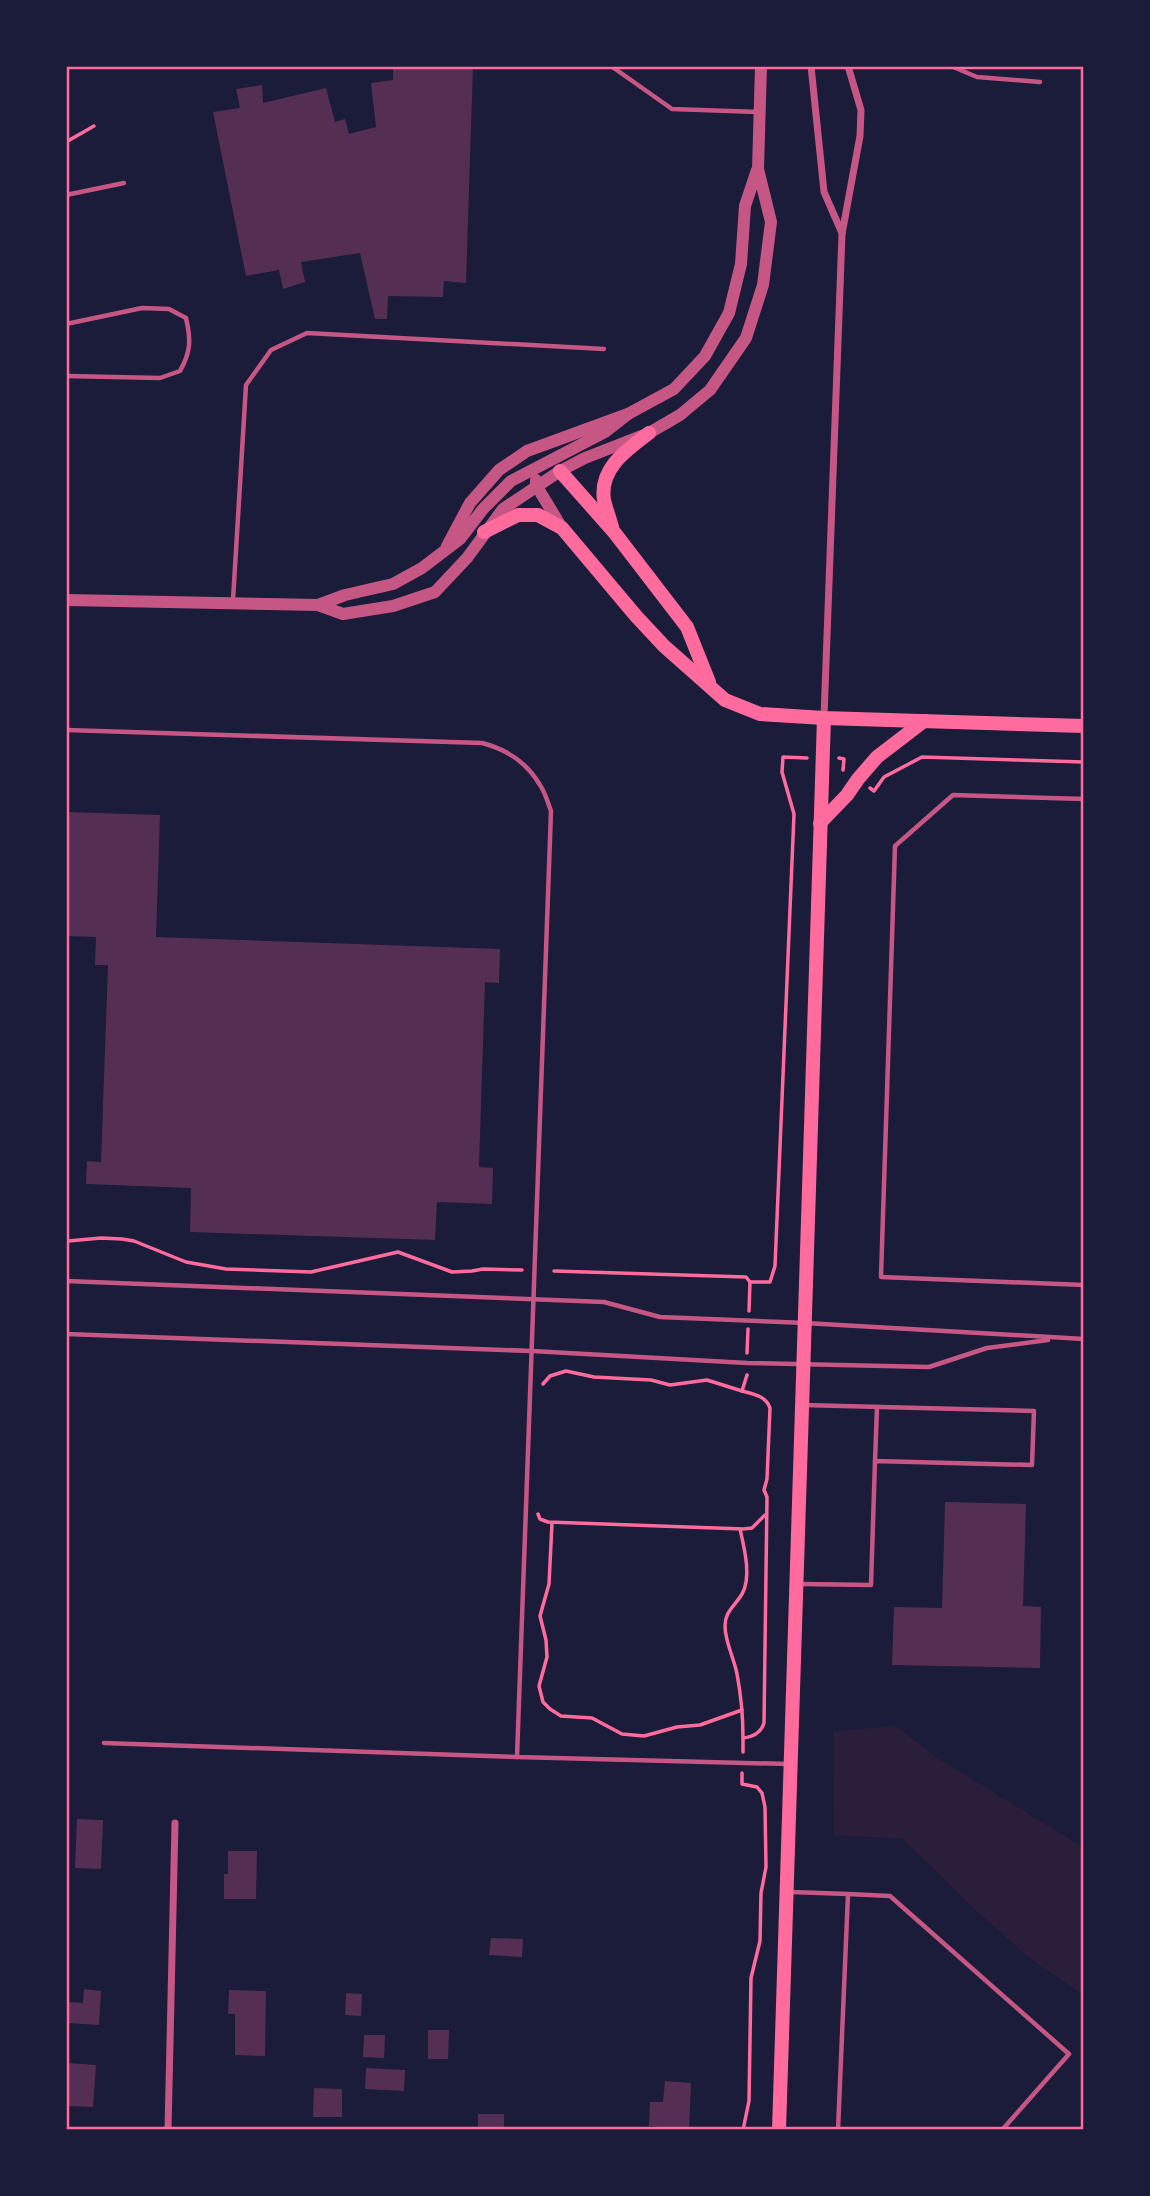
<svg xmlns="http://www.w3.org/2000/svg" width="1150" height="2196" viewBox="0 0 1150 2196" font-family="'DejaVu Sans',sans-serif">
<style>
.green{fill:#2a1e3b}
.building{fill:#542f53}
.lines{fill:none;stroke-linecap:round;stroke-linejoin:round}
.path{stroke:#ff6b9d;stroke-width:3.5}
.service{stroke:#c65784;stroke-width:4.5}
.minor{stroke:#c65784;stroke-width:7}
.tertiary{stroke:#c65784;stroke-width:12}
.secondary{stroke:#ff6b9d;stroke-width:14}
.neatline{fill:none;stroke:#ff6b9d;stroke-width:2.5}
</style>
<rect width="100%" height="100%" fill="#1b1b3a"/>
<polygon class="green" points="896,1726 937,1758 1083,1847 1083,1995 1028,1957 969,1904 903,1839 834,1835 833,1731"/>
<g class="building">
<polygon points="393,66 473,66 466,283 444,281 443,297 388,296 387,319 375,319 360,253 301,262 305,282 283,289 279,270 246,276 213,112 240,108 236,89 262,85 263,103 326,88 335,122 345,119 349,134 376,127 371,83 393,80"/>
<polygon points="66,812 160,815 156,937 500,949 499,983 485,982 479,1167 493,1168 492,1204 437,1202 435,1240 190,1232 191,1188 86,1184 87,1161 101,1162 108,965 95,965 96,937 66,936"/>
<polygon points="945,1502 1026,1504 1023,1606 1041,1607 1040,1668 892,1665 894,1607 942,1608"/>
<polygon points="77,1819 103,1820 101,1869 75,1868"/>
<polygon points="228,1851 257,1851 256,1899 224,1899 224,1874 228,1874"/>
<polygon points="491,1938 523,1939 522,1957 489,1955"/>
<polygon points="84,1989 101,1991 99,2025 68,2023 69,2002 83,2003"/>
<polygon points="229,1990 266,1991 265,2056 235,2055 235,2014 228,2014"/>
<polygon points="346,1993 362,1994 361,2016 345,2015"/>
<polygon points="428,2030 449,2030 448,2059 428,2059"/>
<polygon points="364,2035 385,2035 384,2058 363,2057"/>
<polygon points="66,2063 96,2065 93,2107 66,2106"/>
<polygon points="366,2068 405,2070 404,2091 365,2089"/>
<polygon points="665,2081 691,2083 689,2130 660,2130 660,2127 649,2126 650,2102 663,2102"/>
<polygon points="314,2088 342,2089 342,2117 313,2117"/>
<rect x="478" y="2114" width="26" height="16"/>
</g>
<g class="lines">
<g class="path">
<polyline points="66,142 94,126"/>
<polyline points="839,758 844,759 843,770"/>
<polyline points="870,788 874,791 884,777 922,757 1084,762"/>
<polyline points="68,1241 101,1238 122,1239 134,1241 186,1262 226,1269 311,1272 398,1252 452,1272 472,1271 483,1269 522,1270"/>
<polyline points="554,1271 746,1277 750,1282"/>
<polyline points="749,1311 750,1282 770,1282 775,1266 794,814 782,772 783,757 807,758"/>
<polyline points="747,1353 748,1329"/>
<polyline points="543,1384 550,1376 566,1371 594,1377 651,1380 670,1385 707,1380 742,1391"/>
<polyline points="538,1514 540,1519 548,1522 743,1529 752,1528 765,1515"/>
<polyline points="552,1523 549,1584 540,1616 546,1640 547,1657 539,1686 543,1702 550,1709 561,1716 592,1718 622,1734 644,1736 677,1727 700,1725 742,1710"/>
<path d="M740 1529C744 1547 752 1577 742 1594 735 1606 725 1611 725 1626 725 1642 734 1658 737 1674 741 1695 743 1717 743 1738"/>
<path d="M743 1752V1738C752 1737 761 1733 764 1723L767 1497 764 1490 767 1479 770 1408C766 1396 754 1394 742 1391L747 1375"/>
<polyline points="742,1773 742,1784 757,1787 762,1793 765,1807 766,1867 761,1893 760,1941 751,1978 749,2101 743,2130"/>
</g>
<g class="service">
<polyline points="611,66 672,109 758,112"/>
<polyline points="951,66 977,77 1040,82"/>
<polyline points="66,195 124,183"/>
<path d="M66 324 142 308 169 309 186 318C191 339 191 352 180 371L160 378 66 376"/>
<polyline points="233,600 246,385 271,350 307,333 604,349"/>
<path d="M66 730 482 743C506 749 527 763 540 785 545 792 548 803 551 811L517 1757 788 1764"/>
<polyline points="1084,799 953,795 895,846 881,1277 1084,1285"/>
<polyline points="66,1281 604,1302 660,1317 805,1323 1084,1339"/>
<polyline points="66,1334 532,1351 747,1363 929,1367 987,1348 1048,1340"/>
<polyline points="875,1461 877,1407"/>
<polyline points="801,1584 871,1585 875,1461 1032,1465 1034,1411 803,1405"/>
<polyline points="104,1743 517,1757"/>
<polyline points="791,1892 848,1894 838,2130"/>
<polyline points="848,1894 890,1896 1069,2054 1002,2130"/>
</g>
<g class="minor">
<polyline points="811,66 824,192 842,233"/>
<polyline points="824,717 842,234 860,136 861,110 848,66"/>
<polyline points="168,2130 175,1823"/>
</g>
<g class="tertiary">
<polyline points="536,480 536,485 562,528"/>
<polyline points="447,546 470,503 499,470 527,451 628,414 674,389 705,356 729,313 741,264 745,206 757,170"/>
<polyline points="66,600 318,605 345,595 393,584 422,568 460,539 483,509 511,481 605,432 628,414"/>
<polyline points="318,605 343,614 393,606 435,592 467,558 503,509 560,471 585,458 649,433 680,415 710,390 746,338 763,285 771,222 758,169 761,66"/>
</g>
<g class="secondary">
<polyline points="560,471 614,532 687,627 709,682"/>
<path d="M612 527C610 519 606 509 604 500 599 468 627 450 649 433"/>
<polyline points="484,532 518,515 538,515 562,528 636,616 664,646 725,700 760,714 824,718 1084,726"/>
<polyline points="820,823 847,795 858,779 877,757 924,721"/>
<polyline points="779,2130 824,718"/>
</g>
</g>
<rect width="1150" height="2196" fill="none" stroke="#1b1b3a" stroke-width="136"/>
<rect x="68" y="68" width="1014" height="2060" class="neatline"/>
</svg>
